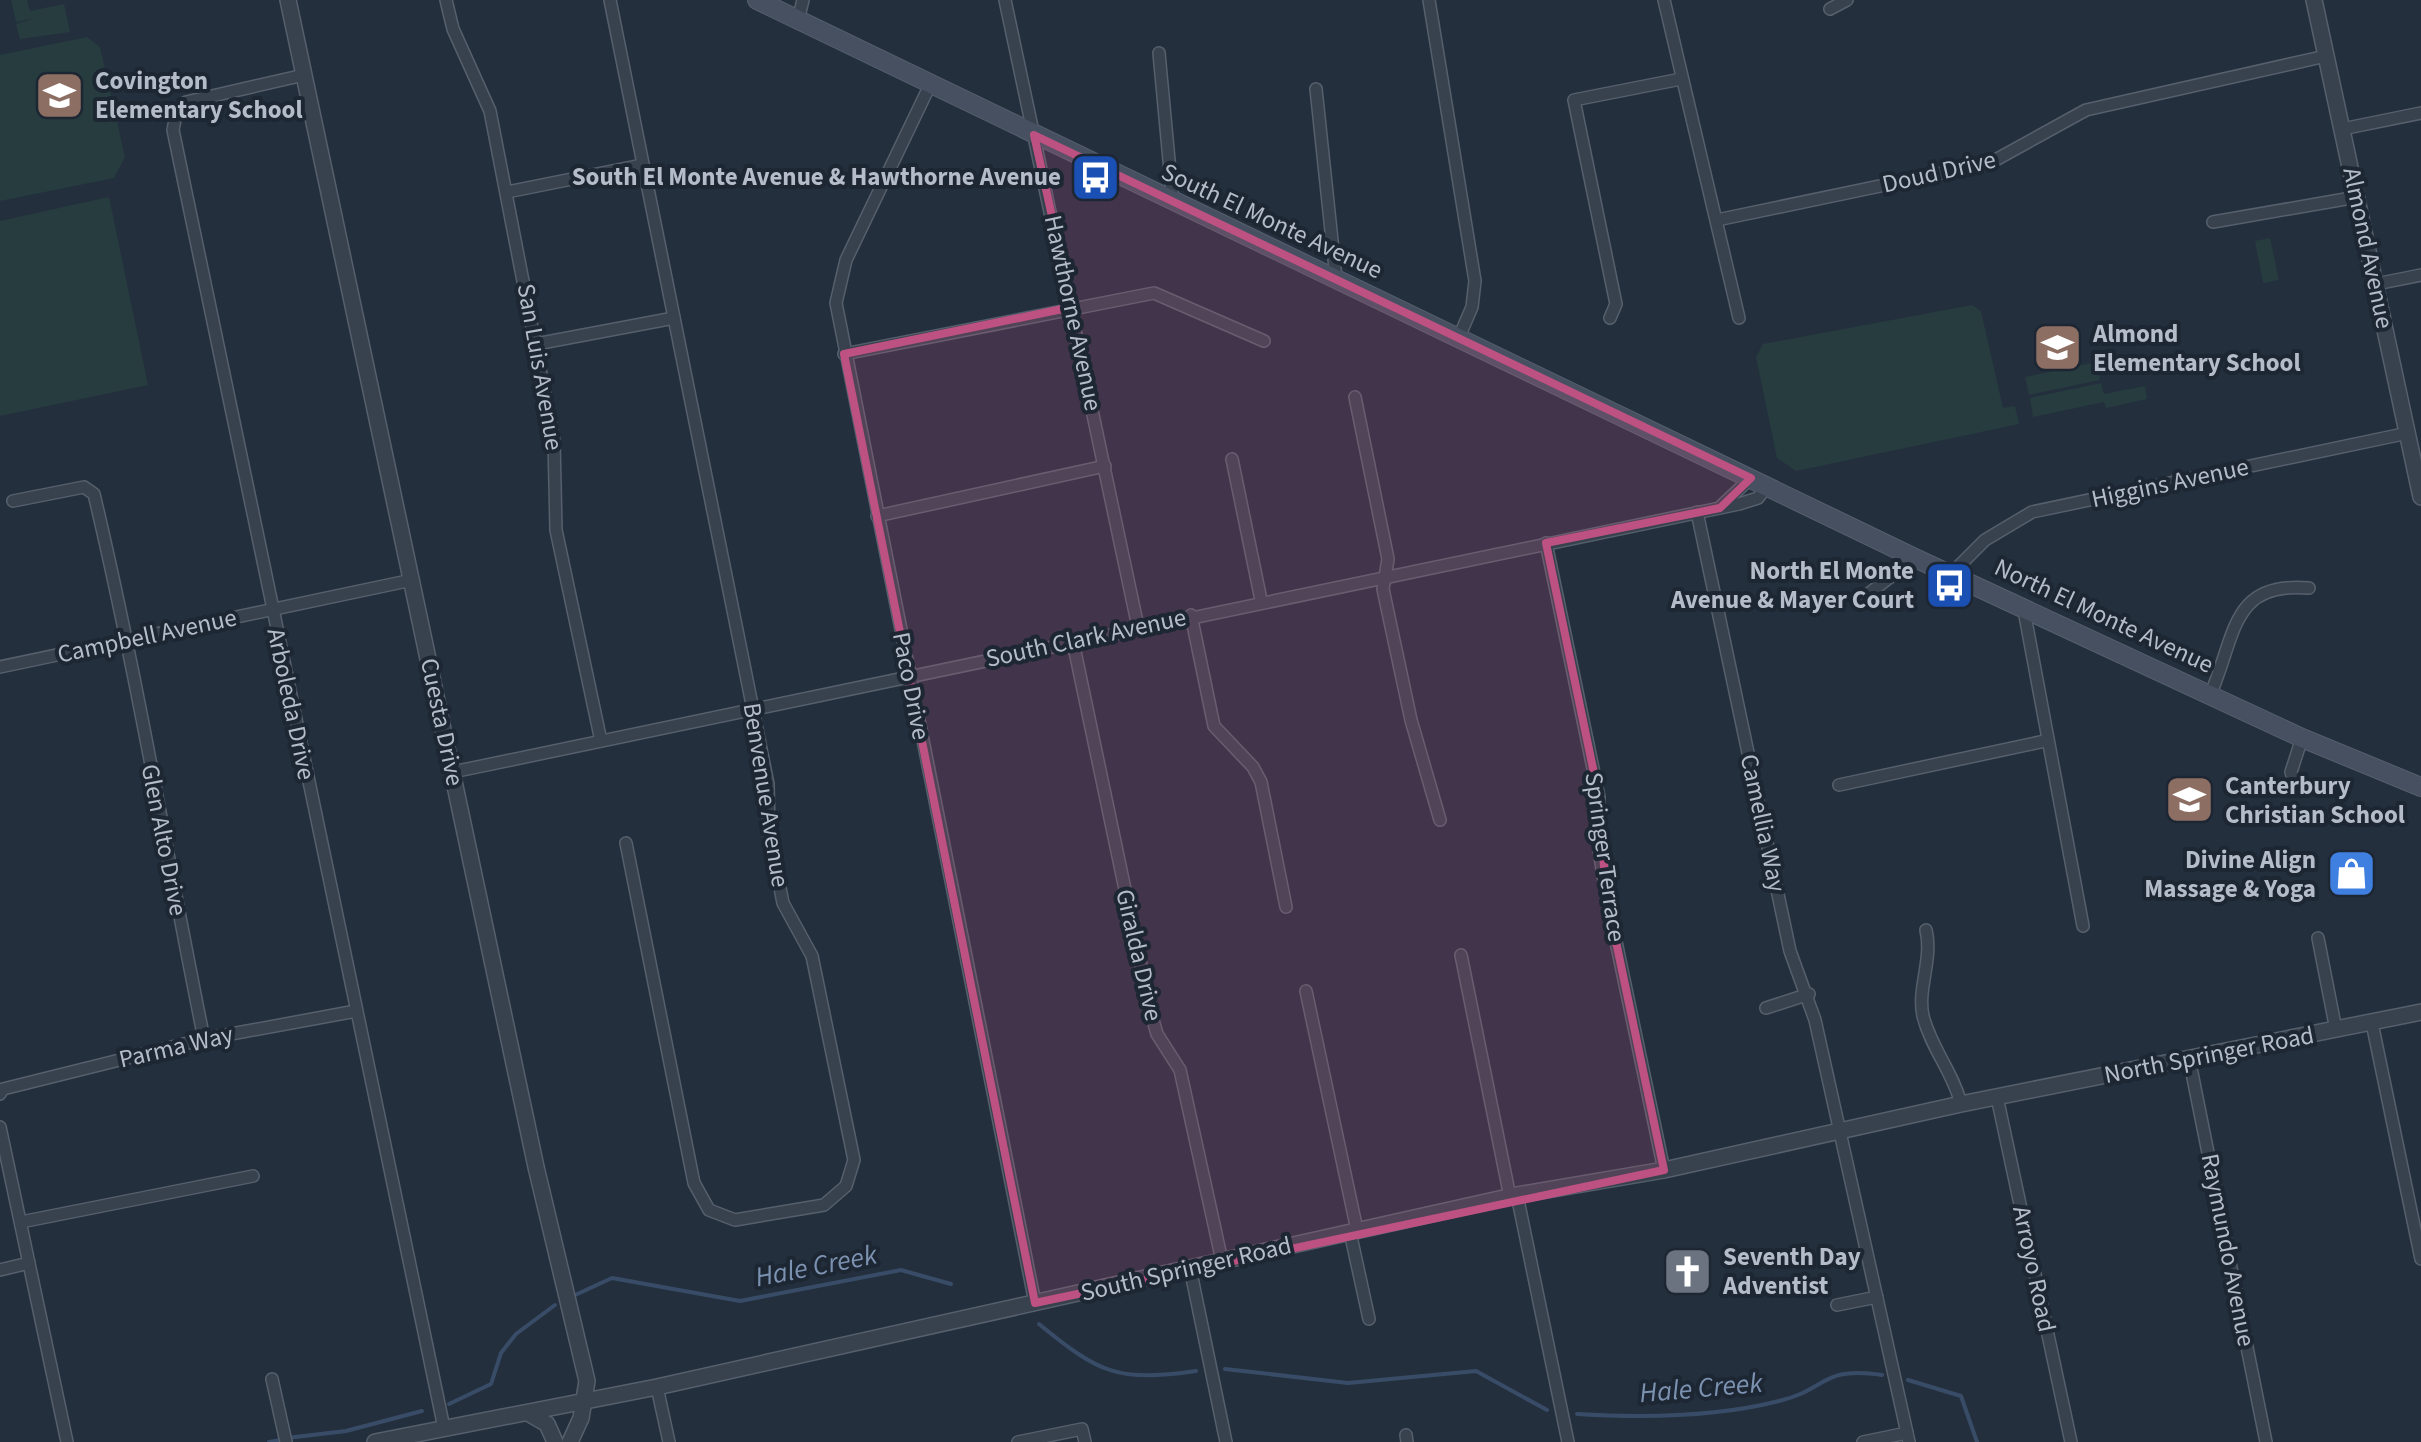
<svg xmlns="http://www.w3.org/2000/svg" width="2421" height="1442" viewBox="0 0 2421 1442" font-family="'Source Sans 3',sans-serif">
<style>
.green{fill:#263c3f}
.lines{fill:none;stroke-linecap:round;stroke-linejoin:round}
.stream{stroke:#394c67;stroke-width:4}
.minor-casing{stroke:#565f6c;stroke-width:14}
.tertiary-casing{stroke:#565f6c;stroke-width:18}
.secondary-casing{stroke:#565f6c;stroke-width:20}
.minor{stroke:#38414e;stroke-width:11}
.tertiary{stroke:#38414e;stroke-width:15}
.secondary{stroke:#465061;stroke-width:18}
.marked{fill:#bd5182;fill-opacity:0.2;stroke:#bd5182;stroke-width:8;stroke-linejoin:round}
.labels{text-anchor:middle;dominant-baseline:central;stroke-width:8;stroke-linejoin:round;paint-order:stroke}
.poi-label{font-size:25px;font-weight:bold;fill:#b4bcc9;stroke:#1d2633;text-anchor:start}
.street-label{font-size:25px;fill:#b4bcc9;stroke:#1d2633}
.water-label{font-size:28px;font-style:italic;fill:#7c92b1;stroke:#1d2633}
</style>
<rect width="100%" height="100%" fill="#242f3e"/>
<g class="green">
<polygon points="11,0 27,0 30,11 64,4 70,32 20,39 16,24 32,19 16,22"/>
<polygon points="87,37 100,47 125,157 114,178 0,201 0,55"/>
<polygon points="109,197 148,385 0,416 0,221"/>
<polygon points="2270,238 2279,280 2263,283 2255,241"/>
<polygon points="1972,305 1981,311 2003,408 2015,406 2019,424 1796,471 1777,458 1756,357 1763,344"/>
<polygon points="2096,362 2100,380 2029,395 2025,377"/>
<polygon points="2101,383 2104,394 2145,386 2147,399 2106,408 2104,402 2033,417 2030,398"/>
</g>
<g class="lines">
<g class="stream">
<polyline points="573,1296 612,1278 740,1301 901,1270 951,1284"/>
<path d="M1039 1324C1100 1374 1118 1382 1196 1371"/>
<polyline points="1225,1369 1348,1383 1476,1371 1547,1410"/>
<polyline points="1908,1380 1961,1396 1977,1442"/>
<polyline points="449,1404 491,1384 501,1353 516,1334 555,1305"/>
<path d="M1577 1414C1642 1418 1716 1417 1779 1401 1829 1389 1820 1366 1882 1375"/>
<polyline points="287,1438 346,1431 422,1411"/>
<polyline points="269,1442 281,1440"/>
</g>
<defs>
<g id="minor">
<polyline points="446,0 453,29 490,111 554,441 556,530 601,741"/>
<polyline points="610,0 768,784 769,832 783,903 812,956 854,1160 846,1186 824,1205 735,1220 709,1210 694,1183 626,843"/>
<polyline points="1005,0 1138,627"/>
<polyline points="1429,0 1475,281 1472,307 1459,337"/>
<polyline points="1664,0 1739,318"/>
<polyline points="1830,9 1847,0"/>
<polyline points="798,20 803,0"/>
<polyline points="1159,53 1173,203"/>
<polyline points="304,75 186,102 177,110 173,130 444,1428"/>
<polyline points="930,85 846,260 836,303 1035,1303"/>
<polyline points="1316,89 1336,278"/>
<polyline points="2342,129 2421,113"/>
<polyline points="507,192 642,165"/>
<polyline points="1717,220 1990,163 2086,110 2326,56"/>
<polyline points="2213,222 2357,197"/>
<polyline points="2376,284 2421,275"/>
<polyline points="1610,318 1616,304 1574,100 1681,79"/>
<polyline points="536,344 674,318"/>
<polyline points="844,354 1154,293 1264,341"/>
<polyline points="1355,397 1388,559 1383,589 1411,720 1440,820"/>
<polyline points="1232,459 1261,600"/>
<path d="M13 501 84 487 94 494C137 675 167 857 204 1039"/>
<polyline points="1722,505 1751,478"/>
<polyline points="1697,512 1790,951 1815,1020 1909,1442"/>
<polyline points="877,516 1105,466"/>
<polyline points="1546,543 1599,797 1599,850 1606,894 1664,1170"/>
<polyline points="1951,574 1985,540 2032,512 2408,433"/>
<polyline points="1859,601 1915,558"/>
<polyline points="2023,605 2083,926"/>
<polyline points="1191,615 1214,726 1253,767 1261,782 1286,907"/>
<polyline points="1073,642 1151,1013 1157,1034 1180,1070 1222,1261"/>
<polyline points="0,667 412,580"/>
<path d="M2211 693C2236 635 2231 581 2309 588"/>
<polyline points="453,772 1739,504 1758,498 1767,486"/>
<polyline points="2294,783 2291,772 2302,738"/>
<polyline points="1839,785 2045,741"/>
<path d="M1926 930C1933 959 1917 989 1923 1016 1931 1048 1953 1072 1961 1104"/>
<polyline points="2318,938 2336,1030"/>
<polyline points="1461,955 1510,1197"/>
<polyline points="1306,991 1357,1230"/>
<polyline points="1766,1008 1809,994"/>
<polyline points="2372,1023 2421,1259"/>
<polyline points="2189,1058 2266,1442"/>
<polyline points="0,1094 3,1089 204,1039 356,1011"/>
<polyline points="1997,1097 2071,1442"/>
<polyline points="0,1127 67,1442"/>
<polyline points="1517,1195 1568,1442"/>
<polyline points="21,1222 253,1176"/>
<polyline points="1350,1232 1369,1319"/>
<polyline points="1190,1268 1226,1442"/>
<polyline points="0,1270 29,1263"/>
<polyline points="1837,1305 1877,1297"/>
<polyline points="272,1379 286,1442"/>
<polyline points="657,1387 669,1442"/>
<polyline points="1406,1435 1407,1442"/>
<polyline points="1018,1442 1082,1429 1085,1442"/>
<polyline points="1863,1442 1907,1433"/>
</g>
<g id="tertiary">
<polyline points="288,0 536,1167 587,1381 581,1418 570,1442"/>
<polyline points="2314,0 2421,497"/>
<polyline points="528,1413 547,1424 555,1442"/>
<polyline points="375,1442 657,1387 1517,1195 1664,1170 1961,1104 2421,1012"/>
</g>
<polyline id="secondary" points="757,0 1915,558 2302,738 2421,787"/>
</defs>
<use href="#minor" class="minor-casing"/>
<use href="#tertiary" class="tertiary-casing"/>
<use href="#secondary" class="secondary-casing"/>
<use href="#minor" class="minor"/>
<use href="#tertiary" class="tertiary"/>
<use href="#secondary" class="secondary"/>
</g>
<path class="marked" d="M1034 135 1751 478 1720 508 1546 543 1599 797 1606 894 1664 1170 1035 1303 844 354 1072 307Z"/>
<defs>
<symbol id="school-square" viewBox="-11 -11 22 22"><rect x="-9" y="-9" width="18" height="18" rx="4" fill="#8d6e63" stroke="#1d2633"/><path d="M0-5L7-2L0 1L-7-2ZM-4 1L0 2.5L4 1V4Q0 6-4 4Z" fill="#fff"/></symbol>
<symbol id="bus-square" viewBox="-11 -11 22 22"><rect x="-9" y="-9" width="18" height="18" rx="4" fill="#1a4fb4" stroke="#1d2633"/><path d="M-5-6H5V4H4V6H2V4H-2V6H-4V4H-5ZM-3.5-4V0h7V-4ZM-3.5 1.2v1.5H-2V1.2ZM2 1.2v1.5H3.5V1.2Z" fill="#fff"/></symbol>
<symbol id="shop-square" viewBox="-11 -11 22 22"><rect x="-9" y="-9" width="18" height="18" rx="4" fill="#3f7fe0" stroke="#1d2633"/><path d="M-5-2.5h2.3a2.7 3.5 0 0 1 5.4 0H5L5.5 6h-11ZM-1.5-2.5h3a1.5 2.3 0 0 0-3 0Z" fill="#fff"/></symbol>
<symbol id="church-square" viewBox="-11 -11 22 22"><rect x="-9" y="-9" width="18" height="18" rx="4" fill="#6b7280" stroke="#1d2633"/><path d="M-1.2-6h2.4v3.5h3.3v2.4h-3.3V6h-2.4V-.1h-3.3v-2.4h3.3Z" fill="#fff"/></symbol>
</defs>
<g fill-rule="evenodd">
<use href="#school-square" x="32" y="68" width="55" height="55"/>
<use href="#bus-square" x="1068" y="150" width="55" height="55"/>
<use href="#school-square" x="2030" y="320" width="55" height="55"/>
<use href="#bus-square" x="1922" y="558" width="55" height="55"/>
<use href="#school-square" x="2162" y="772" width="55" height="55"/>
<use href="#shop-square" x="2324" y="846" width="55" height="55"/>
<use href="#church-square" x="1660" y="1244" width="55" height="55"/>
</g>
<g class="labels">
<g class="poi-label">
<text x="95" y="81">Covington<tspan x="95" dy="29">Elementary School</tspan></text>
<text x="1061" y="177" text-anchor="end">South El Monte Avenue &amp; Hawthorne Avenue</text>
<text x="2093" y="334">Almond<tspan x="2093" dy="29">Elementary School</tspan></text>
<text x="1914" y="571" text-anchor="end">North El Monte<tspan x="1914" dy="29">Avenue &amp; Mayer Court</tspan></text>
<text x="2225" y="786">Canterbury<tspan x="2225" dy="29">Christian School</tspan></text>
<text x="2316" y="860" text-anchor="end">Divine Align<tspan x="2316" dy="29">Massage &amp; Yoga</tspan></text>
<text x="1723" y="1257">Seventh Day<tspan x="1723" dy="29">Adventist</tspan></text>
</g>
<g class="street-label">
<text transform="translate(1939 172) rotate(-13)">Doud Drive</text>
<text transform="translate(1272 221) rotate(25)">South El Monte Avenue</text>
<text transform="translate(2368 248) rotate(78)">Almond Avenue</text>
<text transform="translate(1073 313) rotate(78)">Hawthorne Avenue</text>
<text transform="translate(540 367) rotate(80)">San Luis Avenue</text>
<text transform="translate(2170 483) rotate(-12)">Higgins Avenue</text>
<text transform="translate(2104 616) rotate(25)">North El Monte Avenue</text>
<text transform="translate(147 636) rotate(-12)">Campbell Avenue</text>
<text transform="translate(1086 638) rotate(-12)">South Clark Avenue</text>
<text transform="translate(911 686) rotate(79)">Paco Drive</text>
<text transform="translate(291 704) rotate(78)">Arboleda Drive</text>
<text transform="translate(442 722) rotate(78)">Cuesta Drive</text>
<text transform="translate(766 795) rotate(81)">Benvenue Avenue</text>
<text transform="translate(1763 823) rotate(78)">Camellia Way</text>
<text transform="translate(164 840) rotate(79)">Glen Alto Drive</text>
<text transform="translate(1605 857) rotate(82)">Springer Terrace</text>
<text transform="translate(1139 955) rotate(77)">Giralda Drive</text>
<text transform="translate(176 1047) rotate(-13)">Parma Way</text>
<text transform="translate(2209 1055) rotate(-11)">North Springer Road</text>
<text transform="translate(2228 1250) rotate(79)">Raymundo Avenue</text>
<text transform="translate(1186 1269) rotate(-13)">South Springer Road</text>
<text transform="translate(2034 1269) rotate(78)">Arroyo Road</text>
</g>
<g class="water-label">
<text transform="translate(816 1266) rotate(-11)">Hale Creek</text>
<text transform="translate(1701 1388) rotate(-5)">Hale Creek</text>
</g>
</g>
</svg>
